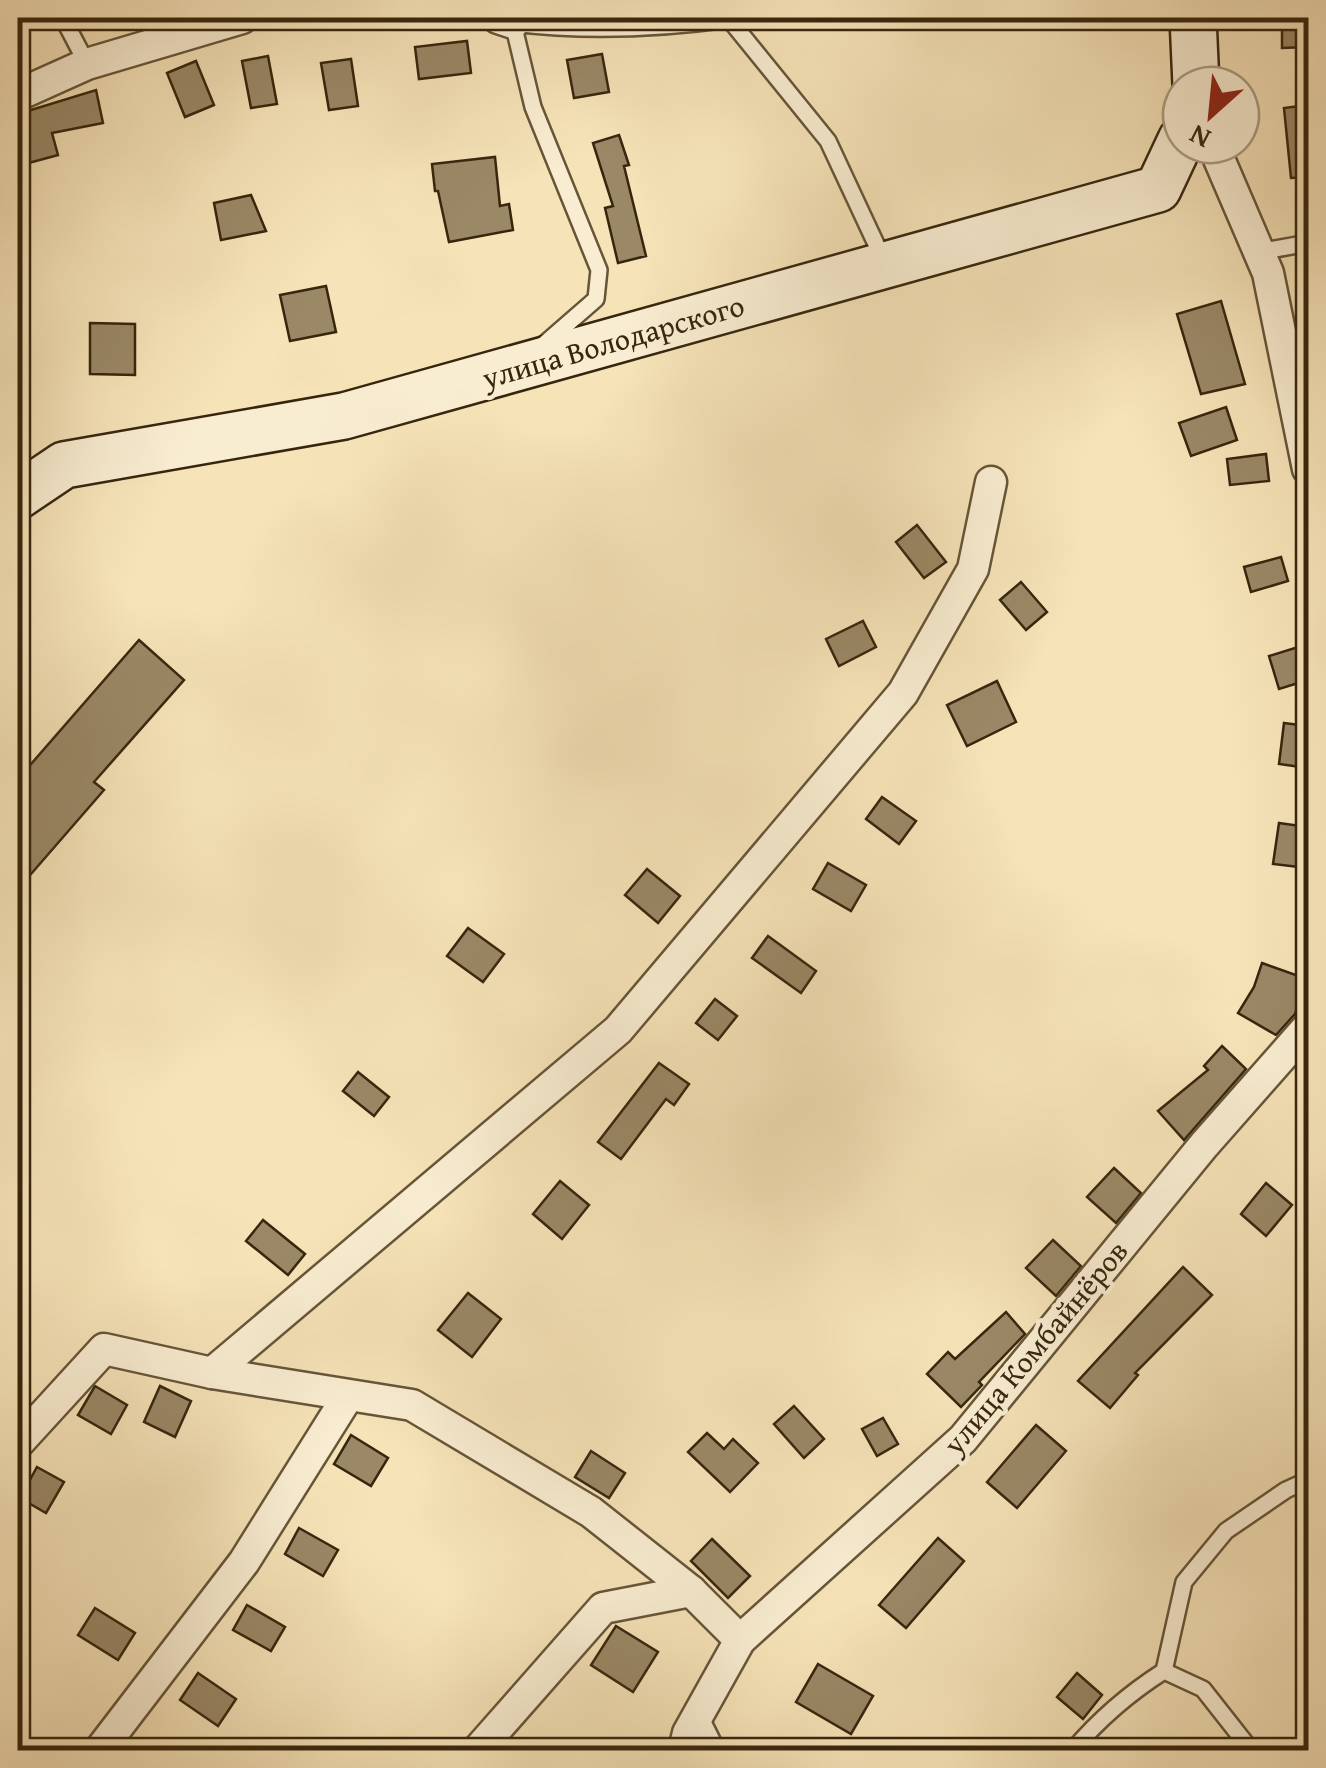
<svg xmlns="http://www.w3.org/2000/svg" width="1326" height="1768" viewBox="0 0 1326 1768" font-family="'Gentium Book Plus',serif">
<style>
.building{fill:#9a8866;stroke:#37260e;stroke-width:2.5}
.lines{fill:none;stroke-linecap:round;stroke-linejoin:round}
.lane-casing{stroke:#675538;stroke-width:20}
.street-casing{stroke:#675538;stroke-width:35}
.secondary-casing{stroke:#37260e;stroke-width:50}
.lane{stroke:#f9edd1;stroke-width:15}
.street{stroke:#f9edd1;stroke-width:30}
.secondary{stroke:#f9edd1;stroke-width:45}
.labels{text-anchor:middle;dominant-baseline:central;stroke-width:9;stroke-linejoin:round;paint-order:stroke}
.street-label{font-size:30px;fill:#37260e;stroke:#f9edd1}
</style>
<rect width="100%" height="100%" fill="#f6e3b8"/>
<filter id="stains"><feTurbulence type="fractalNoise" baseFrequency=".002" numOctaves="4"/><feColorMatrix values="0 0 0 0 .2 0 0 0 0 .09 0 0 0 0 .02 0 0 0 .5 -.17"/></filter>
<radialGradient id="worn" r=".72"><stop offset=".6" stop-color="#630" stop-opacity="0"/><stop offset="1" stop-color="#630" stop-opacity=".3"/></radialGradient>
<g class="building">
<polygon points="1282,18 1308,18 1308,47 1282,48"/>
<polygon points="467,41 471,73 419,79 415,47"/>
<polygon points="602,54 609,92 574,98 567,60"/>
<polygon points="268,56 277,104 251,108 242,61"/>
<polygon points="351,59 358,106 329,110 321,63"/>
<polygon points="196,61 214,105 185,117 167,73"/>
<polygon points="96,90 103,123 52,133 58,155 25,164 18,138 18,114"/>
<polygon points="1308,105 1308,177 1291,178 1284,108"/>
<polygon points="619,135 629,165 624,166 646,256 618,263 605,208 613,206 593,143"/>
<polygon points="495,157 500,206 509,204 513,230 449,242 438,191 435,191 432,164"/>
<polygon points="251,195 266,231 221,240 214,203"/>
<polygon points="326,286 336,332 290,341 280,295"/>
<polygon points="1221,301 1245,384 1201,394 1177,314"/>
<polygon points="90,323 135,324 135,375 90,374"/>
<polygon points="1226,407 1237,440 1191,456 1179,423"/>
<polygon points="1266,454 1269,481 1230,485 1227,459"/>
<polygon points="917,525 946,562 924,578 896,542"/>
<polygon points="1281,557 1288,581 1251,592 1244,567"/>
<polygon points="1021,582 1047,612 1026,630 1000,600"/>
<polygon points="863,621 876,647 839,666 826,639"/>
<polygon points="139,640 184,680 94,782 104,790 18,889 18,779"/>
<polygon points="1308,644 1308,680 1279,689 1269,656"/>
<polygon points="997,681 1016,722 967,746 947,705"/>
<polygon points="1284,723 1308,726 1308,768 1279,764"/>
<polygon points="882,797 916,821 899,844 866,819"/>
<polygon points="1279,823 1308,827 1308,868 1273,864"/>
<polygon points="828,863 866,885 851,911 813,889"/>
<polygon points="647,869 680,896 658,923 625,895"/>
<polygon points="468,928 504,954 483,982 447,956"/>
<polygon points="768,936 816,971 801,993 752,958"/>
<polygon points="1262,963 1307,979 1295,1014 1276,1035 1238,1013 1254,987"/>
<polygon points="715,999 737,1016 718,1040 696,1023"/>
<polygon points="1222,1046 1246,1069 1184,1140 1158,1111 1208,1070 1204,1066"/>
<polygon points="659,1063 689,1084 674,1105 666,1099 621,1159 598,1142"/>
<polygon points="358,1072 389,1097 374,1116 343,1091"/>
<polygon points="1114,1168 1141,1193 1116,1223 1087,1197"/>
<polygon points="560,1181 589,1205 562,1239 533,1214"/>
<polygon points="1266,1183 1292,1205 1266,1236 1241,1214"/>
<polygon points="263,1220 305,1254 288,1275 246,1241"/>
<polygon points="1053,1240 1081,1266 1056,1296 1026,1268"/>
<polygon points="1183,1267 1212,1295 1135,1373 1138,1375 1110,1408 1078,1381"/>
<polygon points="468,1293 501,1319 472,1357 438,1330"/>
<polygon points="1006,1312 1025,1334 979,1382 982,1385 961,1407 927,1374 948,1352 955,1359"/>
<polygon points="95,1386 127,1405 111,1434 78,1415"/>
<polygon points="160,1386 191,1401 175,1437 144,1422"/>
<polygon points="794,1406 824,1439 804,1458 774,1424"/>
<polygon points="883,1418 898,1444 877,1456 862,1429"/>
<polygon points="1036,1425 1066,1451 1017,1508 987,1482"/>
<polygon points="707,1433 724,1449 733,1439 758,1463 730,1492 688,1452"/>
<polygon points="351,1435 388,1458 371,1486 334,1464"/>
<polygon points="591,1451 625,1473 609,1498 575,1477"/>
<polygon points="37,1467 64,1482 46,1513 20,1498"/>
<polygon points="299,1528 338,1550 323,1576 285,1554"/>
<polygon points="938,1538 964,1561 906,1628 879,1605"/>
<polygon points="712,1539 750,1576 728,1598 691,1561"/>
<polygon points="247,1605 285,1627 271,1651 233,1630"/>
<polygon points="95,1608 135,1633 118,1660 78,1635"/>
<polygon points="616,1626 658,1652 633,1692 591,1665"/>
<polygon points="818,1664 873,1696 851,1734 796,1702"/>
<polygon points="198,1673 236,1699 218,1726 180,1700"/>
<polygon points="1077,1673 1102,1695 1083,1719 1057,1697"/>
</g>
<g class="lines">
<defs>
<g id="lane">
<polyline points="63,18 87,64"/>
<polyline points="1259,252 1308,243"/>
<path d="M542 346 596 299 599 270 533 107 513 23C586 32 657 29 729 19L828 141 883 259"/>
<polyline points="1164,1671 1184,1582 1226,1531 1286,1490 1308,1480"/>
<polyline points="699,1714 717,1750"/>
<path d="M1073 1750C1100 1718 1128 1694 1164 1671L1203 1689 1251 1750"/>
</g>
<g id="street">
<polyline points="498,18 513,23"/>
<polyline points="18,95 87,64 242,18"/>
<polyline points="1213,145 1268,273 1308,469"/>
<polyline points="212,1373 618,1030 903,693 973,569 991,482"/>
<polyline points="18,1443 104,1349 212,1373 412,1405 591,1512 691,1591 740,1640"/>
<polyline points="100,1750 244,1562 348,1396"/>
<polyline points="478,1750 603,1608 691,1591"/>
<polyline points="684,1750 688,1733 740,1640 963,1439 1204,1145 1308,1027"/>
</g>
<g id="secondary">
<polyline points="1193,18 1196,85"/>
<polyline points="18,496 64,465 344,416 1158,189 1181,140"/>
</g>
</defs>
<use href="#lane" class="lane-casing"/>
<use href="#street" class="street-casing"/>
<use href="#secondary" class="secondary-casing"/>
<use href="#lane" class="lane"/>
<use href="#street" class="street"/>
<use href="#secondary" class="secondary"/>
</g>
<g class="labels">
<g class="street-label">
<text transform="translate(613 341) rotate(-16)">улица Володарского</text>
<text transform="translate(1035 1347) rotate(-50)">улица Комбайнёров</text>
</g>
</g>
<rect width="1326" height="1768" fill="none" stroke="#f6e3b8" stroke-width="60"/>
<rect x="20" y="20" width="1286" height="1728" fill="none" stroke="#37260e" stroke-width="5"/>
<rect x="30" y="30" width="1266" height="1708" fill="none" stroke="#37260e" stroke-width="2.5"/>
<g transform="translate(1211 115) rotate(207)"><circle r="48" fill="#f9edd1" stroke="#ab9d83" stroke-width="2.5"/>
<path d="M0-8L18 38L0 25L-18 38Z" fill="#8f2418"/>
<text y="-15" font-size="28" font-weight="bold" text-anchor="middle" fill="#37260e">N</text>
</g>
<rect width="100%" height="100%" filter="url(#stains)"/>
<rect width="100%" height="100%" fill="url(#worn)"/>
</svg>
